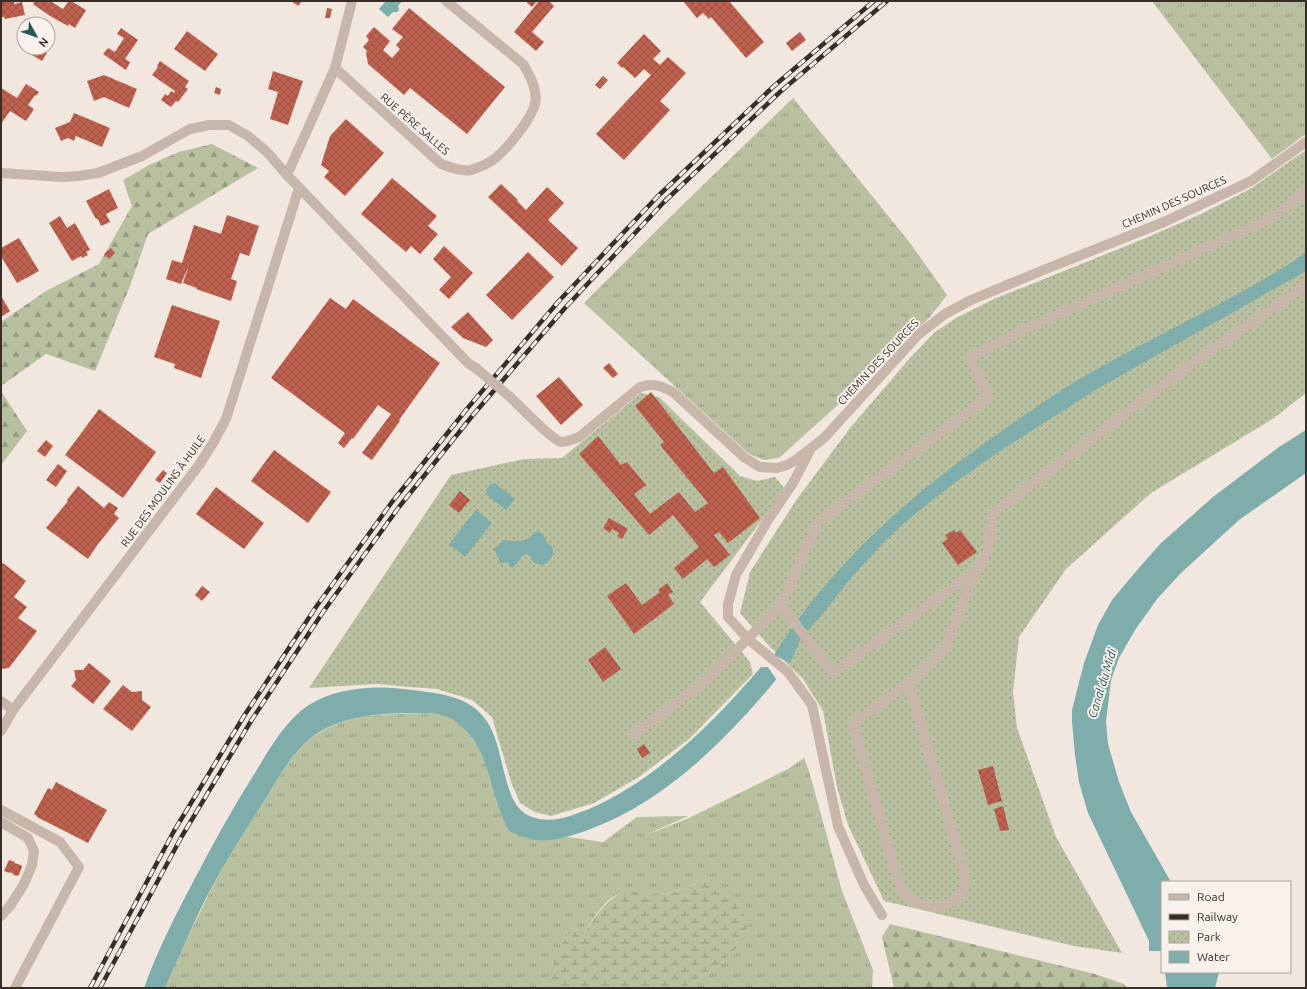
<svg xmlns="http://www.w3.org/2000/svg" width="1307" height="989" viewBox="0 0 1307 989" font-family="Ubuntu,sans-serif">
<style>
.grass{fill:url(#grass-tufts)}
.forest{fill:url(#forest-firs)}
.wetland{fill:url(#wetland-marsh)}
.park{fill:url(#park-dots)}
.water{fill:#7fadab}
.building{fill:url(#building-cross-hatch)}
.lines{fill:none;stroke-linecap:round;stroke-linejoin:round}
.minor{stroke:#c9b6ab;stroke-width:10}
.rail-casing{stroke:#372d2a;stroke-width:4.5}
.rail{stroke:#f9f1eb;stroke-width:3;stroke-dasharray:9;stroke-linecap:butt}
.minor-bridge{stroke:#c9b6ab;stroke-width:10}
.labels{text-anchor:middle;dominant-baseline:central;stroke-width:4;stroke-linejoin:round;paint-order:stroke}
.street-label{font-size:11px;fill:#372d2a;stroke:#f9f1eb}
.water-label{font-size:12px;font-style:italic;fill:#225756;stroke:#f9f1eb}
</style>
<defs>
<pattern id="grass-tufts" width="24" height="20" patternUnits="userSpaceOnUse"><rect width="24" height="20" fill="#b8c09f"/><path d="M3 7l-1-3M5 7V3M7 7l1-3M15 17l-1-3M17 17v-4M19 17l1-3" fill="none" stroke="#969c82"/></pattern>
<pattern id="forest-firs" width="22" height="20" patternUnits="userSpaceOnUse"><rect width="22" height="20" fill="#b8c09f"/><path d="M5 1l3.5 6h-7zM16 11l3.5 6h-7z" fill="#969c82"/></pattern>
<pattern id="wetland-marsh" width="20" height="14" patternUnits="userSpaceOnUse"><rect width="20" height="14" fill="#b8c09f"/><path d="M1 5h8M5 5V1M11 12h8M15 12V8" fill="none" stroke="#969c82"/></pattern>
<pattern id="park-dots" width="8" height="8" patternUnits="userSpaceOnUse"><rect width="8" height="8" fill="#b8c09f"/><path d="M2 2h.1M6 6h.1" fill="none" stroke="#969c82" stroke-width="1.8" stroke-linecap="round"/></pattern>
<pattern id="building-cross-hatch" width="8" height="8" patternUnits="userSpaceOnUse"><rect width="8" height="8" fill="#bf614f"/><path d="M0 0l8 8M0 8l8-8" fill="none" stroke="#9c5042"/></pattern>
</defs>
<rect width="100%" height="100%" fill="#f1e7df"/>
<g class="grass">
<polygon points="1152,1 1306,1 1306,134 1272,159"/>
<polygon points="793,98 910,243 947,295 929,318 840,403 779,458 764,460 749,454 584,303 664,223"/>
<path d="M425 713 444 715 452 718 462 725 469 734 480 749 486 765 497 804 543 840 569 837 603 842 637 817 688 816 646 835 689 818 788 769 804 758 809 771 842 891 873 970 872 988H684L714 969 735 950 708 878C693 885 678 893 661 894 648 895 635 890 621 893 605 897 592 921 584 933L566 936 560 948 554 988H165C177 961 189 934 202 908 220 870 243 834 266 798 282 773 296 746 322 731 353 713 391 714 425 713Z"/>
</g>
<g class="forest">
<polygon points="212,144 258,168 148,234 130,286 95,371 46,354 1,386 1,322 46,291 99,264 132,206 123,180 151,164 179,152"/>
<polygon points="1,391 27,431 1,465"/>
<polygon points="890,924 1095,974 1124,984 1127,988 894,988 882,937"/>
</g>
<path class="wetland" d="M708 878 736 897 747 922 746 932 735 950 714 969 684 988H553L552 979 554 959 566 936 577 930 584 933C594 919 603 903 619 894 630 888 649 895 662 894 678 893 693 885 708 878Z"/>
<g class="park">
<polygon points="1306,150 1306,393 1274,418 1151,493 1066,569 1019,637 1013,692 1017,728 1056,837 1122,953 1074,946 884,901 848,825 837,787 823,711 803,679 770,647 740,613 750,572 797,499 850,428 910,358 935,332 956,318 994,299 1141,240 1201,214 1250,189"/>
<polygon points="641,393 659,397 740,476 757,481 775,477 785,489 700,602 750,662 753,674 689,739 639,777 594,803 551,816 535,812 520,803 511,782 492,717 472,700 437,689 410,687 377,684 309,688 451,475 524,459 562,458"/>
</g>
<g class="water">
<polygon points="386,1 402,1 398,6 399,9 398,12 393,12 388,17 379,9"/>
<path d="M1306 253V271L1097 389 997 453 949 487 905 522 883 543 850 579 822 615 801 638 790 663 774 655C833 562 909 496 999 433 1029 412 1058 391 1090 373 1161 332 1237 299 1306 253Z"/>
<polygon points="1306,430 1306,473 1239,520 1181,573 1157,599 1135,630 1119,658 1111,680 1106,722 1108,744 1119,782 1131,812 1171,882 1162,882 1162,957 1161,951 1149,951 1149,941 1088,813 1079,782 1075,755 1072,721 1072,710 1084,663 1098,625 1112,600 1132,576 1160,544 1213,497 1279,447"/>
<polygon points="495,483 515,499 506,510 487,495 486,490 491,484"/>
<polygon points="476,510 492,523 465,557 449,544"/>
<path d="M535 532H540L543 534 547 543 552 546C555 557 550 562 541 565L533 562 530 556 526 554C518 558 519 564 512 568L509 563 506 562 501 564 494 549 503 540C517 541 524 544 535 532Z"/>
<path d="M761 667H768L776 679 775 681C725 741 663 803 588 830 571 836 553 842 535 840 526 838 518 835 509 831 505 822 500 813 497 803 489 779 486 754 469 734 450 710 431 713 403 713 376 714 345 717 321 731 295 747 281 774 266 798 243 834 220 870 201 908 189 934 177 961 165 988H144C157 952 174 918 192 884 211 847 231 811 253 776 268 752 285 720 309 705 339 686 379 685 412 690 435 693 463 695 480 713 495 727 499 752 504 772 510 793 514 815 540 819 558 822 573 815 589 809 656 780 714 722 761 667Z"/>
<polygon points="1165,972 1219,972 1215,988 1167,988"/>
</g>
<g class="building">
<polygon points="1,1 14,1 14,4 22,2 25,15 5,19 4,17 1,17"/>
<polygon points="35,1 50,1 63,9 69,1 71,1 86,10 75,28 69,24 68,26 50,16 33,4"/>
<polygon points="291,1 302,1 298,6"/>
<polygon points="525,1 537,1 532,7"/>
<polygon points="539,1 549,1 554,6 532,32 544,42 536,51 514,32"/>
<polygon points="683,1 729,1 764,42 746,58 711,17 709,19 703,13 697,18"/>
<polygon points="327,8 332,9 330,18 325,18"/>
<polygon points="409,8 505,87 467,134 410,88 404,95 368,64 366,53 367,51 363,47 369,40 366,36 374,27 390,41 383,50 392,58 400,49 396,45 403,37 392,29"/>
<polygon points="121,28 138,40 125,59 130,62 126,70 103,54 108,48 115,52 124,38 117,34"/>
<polygon points="187,31 218,54 205,71 174,49"/>
<polygon points="800,32 806,40 792,51 786,43"/>
<polygon points="644,34 661,51 653,59 660,65 668,57 686,73 660,101 670,110 624,160 596,134 651,75 644,69 635,78 623,67 622,68 617,63"/>
<polygon points="29,48 39,48 47,53 42,61 27,52"/>
<polygon points="160,61 189,81 185,87 188,89 178,102 176,101 171,107 161,100 165,94 168,96 171,91 174,93 175,91 152,75 158,67 157,66"/>
<polygon points="273,71 303,81 288,125 270,119 278,92 268,89"/>
<polygon points="104,75 137,89 129,108 104,97 94,101 87,81"/>
<polygon points="603,76 608,80 600,89 595,85"/>
<polygon points="26,84 39,92 36,96 35,95 28,105 34,109 26,121 10,111 1,124 1,88 17,98"/>
<polygon points="216,87 221,89 220,95 214,93"/>
<polygon points="74,113 110,128 102,147 76,136 74,141 68,138 61,141 55,128 70,122"/>
<polygon points="346,119 384,153 345,196 324,177 329,171 321,165 330,136"/>
<polygon points="392,178 437,216 428,226 438,234 420,254 411,246 406,252 361,214"/>
<polygon points="501,184 518,200 517,201 526,210 547,187 564,203 548,220 578,248 562,266 488,197"/>
<polygon points="109,189 118,208 106,214 110,222 101,226 98,219 96,219 86,201"/>
<polygon points="227,215 259,226 249,256 240,253 231,279 237,281 231,301 196,289 197,288 183,283 189,265 181,284 166,279 172,260 182,263 194,225 221,234"/>
<polygon points="60,216 67,228 75,223 90,250 86,252 88,255 82,258 81,256 72,261 49,223"/>
<polygon points="19,238 39,271 17,283 1,256 1,248"/>
<polygon points="444,246 473,273 449,299 439,290 451,277 433,259"/>
<polygon points="111,248 115,253 109,259 104,254"/>
<polygon points="528,252 554,277 512,320 486,295"/>
<polygon points="1,296 10,311 1,317"/>
<polygon points="330,298 346,309 353,299 440,363 399,420 400,421 372,460 362,453 391,414 378,405 353,439 352,438 344,448 338,443 345,433 271,378"/>
<polygon points="172,305 220,321 201,378 174,368 175,364 154,357"/>
<polygon points="468,312 493,340 486,347 463,338 451,327"/>
<polygon points="609,363 618,374 613,378 603,368"/>
<polygon points="559,377 583,405 561,425 536,396"/>
<polygon points="651,392 714,473 723,467 760,518 728,543 719,532 714,535 730,555 714,567 707,559 683,579 674,568 699,547 673,515 649,535 579,454 598,436 621,465 627,462 646,485 634,494 650,514 679,492 695,512 708,503 660,445 664,442 635,406"/>
<polygon points="99,409 156,452 123,498 65,455"/>
<polygon points="46,440 53,446 45,457 37,451"/>
<polygon points="274,450 331,492 308,523 251,481"/>
<polygon points="58,464 67,471 56,487 46,480"/>
<polygon points="163,470 167,473 160,483 155,480"/>
<polygon points="78,486 104,508 109,502 118,508 114,514 119,518 98,544 88,559 46,528 68,501 67,500"/>
<polygon points="216,487 264,523 244,549 196,514"/>
<polygon points="460,491 470,500 459,513 449,505"/>
<polygon points="609,518 628,529 622,539 617,536 619,533 612,529 610,533 603,528"/>
<polygon points="954,530 956,533 960,530 977,552 958,565 942,543 948,539 945,535"/>
<polygon points="3,563 26,581 14,597 27,607 18,618 37,631 9,668 1,669 1,565"/>
<polygon points="626,583 642,605 660,592 658,590 667,583 673,592 668,595 674,604 634,634 607,596"/>
<polygon points="202,586 210,592 202,601 195,595"/>
<polygon points="605,647 621,669 603,682 588,660"/>
<polygon points="89,663 111,681 93,704 71,686 76,680 74,670 83,670"/>
<polygon points="123,685 132,692 142,691 142,700 151,707 132,731 103,709"/>
<polygon points="644,744 650,753 642,758 637,749"/>
<polygon points="993,766 1002,801 988,805 978,770"/>
<polygon points="56,782 107,810 88,843 37,817 37,816 34,814 48,788 52,790"/>
<polygon points="1003,806 1009,830 1000,831 994,809"/>
<polygon points="9,860 15,862 14,863 21,865 22,867 19,875 16,876 10,872 10,873 4,871"/>
</g>
<g class="lines">
<g class="minor">
<path d="M335 68 441 164C450 167 461 172 471 170 476 168 483 166 488 163 502 156 531 120 535 104 538 90 530 75 523 64L446 1"/>
<polyline points="1,173 62,177 79,176 98,173 142,156 190,129 209,125 229,125 248,136 266,151 287,175 468,363 477,369"/>
<polyline points="287,175 335,68 352,1"/>
<path d="M510 397C519 405 552 440 561 442 568 442 573 439 579 437L640 387C654 383 659 385 673 392L745 458 760 467 777 468 787 465 796 460 824 438 919 334 945 314 971 300 1041 271 1164 222 1251 181 1306 142"/>
<polyline points="809,452 793,483 768,520 736,575 728,604 728,617 748,639 788,672 812,705 838,826 864,885 882,915"/>
<polyline points="781,605 818,522 989,397 970,357 1030,327 1265,221 1279,213 1306,191"/>
<polyline points="909,683 966,879 961,895 947,905 933,907 916,903 902,891 890,854 853,723 909,683 945,649 976,571 988,551 993,513 1195,361 1306,286"/>
<polyline points="1,701 13,710"/>
<polyline points="1,731 13,710 199,465 213,443 226,419 299,188"/>
<polyline points="634,734 659,716 710,677 781,605 833,673 976,571"/>
<polyline points="1,810 60,842 79,867 15,988"/>
<polyline points="1,822 28,838 34,851 32,865 24,884 10,906 1,916"/>
</g>
<defs>
<g id="rail">
<polyline points="90,988 174,831 244,716 316,607 392,502 466,410 558,302 657,197 774,86 874,1"/>
<polyline points="100,988 182,836 251,721 323,612 399,507 473,415 565,308 664,202 780,92 887,1"/>
</g>
</defs>
<use href="#rail" class="rail-casing"/>
<use href="#rail" class="rail"/>
<polyline class="minor-bridge" points="477,369 510,397"/>
</g>
<g class="labels">
<g class="street-label">
<text transform="translate(415 124) rotate(41)">RUE PÈRE SALLES</text>
<text transform="translate(1174 202) rotate(-24)">CHEMIN DES SOURCES</text>
<text transform="translate(878 362) rotate(-47)">CHEMIN DES SOURCES</text>
<text transform="translate(163 491) rotate(-54)">RUE DES MOULINS À HUILE</text>
</g>
<g class="water-label">
<text transform="translate(1102 683) rotate(-73)">Canal du Midi</text>
</g>
</g>
<rect width="1307" height="989" fill="none" stroke="#372d2a" stroke-width="4"/>
<rect x="1161" y="881" width="130" height="92" fill="#f9f1eb" stroke="#aba39e"/>
<rect x="1169" y="894" width="20" height="6" fill="#c9b6ab" stroke="#aba39e"/>
<text x="1197" y="901" font-size="12" fill="#372d2a">Road</text>
<rect x="1169" y="914" width="20" height="6" fill="#372d2a" stroke="#aba39e"/>
<text x="1197" y="921" font-size="12" fill="#372d2a">Railway</text>
<rect x="1169" y="931" width="20" height="12" fill="url(#park-dots)" stroke="#aba39e"/>
<text x="1197" y="941" font-size="12" fill="#372d2a">Park</text>
<rect x="1169" y="951" width="20" height="12" fill="#7fadab" stroke="#aba39e"/>
<text x="1197" y="961" font-size="12" fill="#372d2a">Water</text>
<g transform="translate(36 36) rotate(130)"><circle r="19" fill="#f9f1eb" stroke="#aba39e"/>
<path d="M0-3L7 15L0 10L-7 15Z" fill="#225756"/>
<text y="-6" font-size="11" font-weight="bold" text-anchor="middle" fill="#372d2a">N</text>
</g>
</svg>
